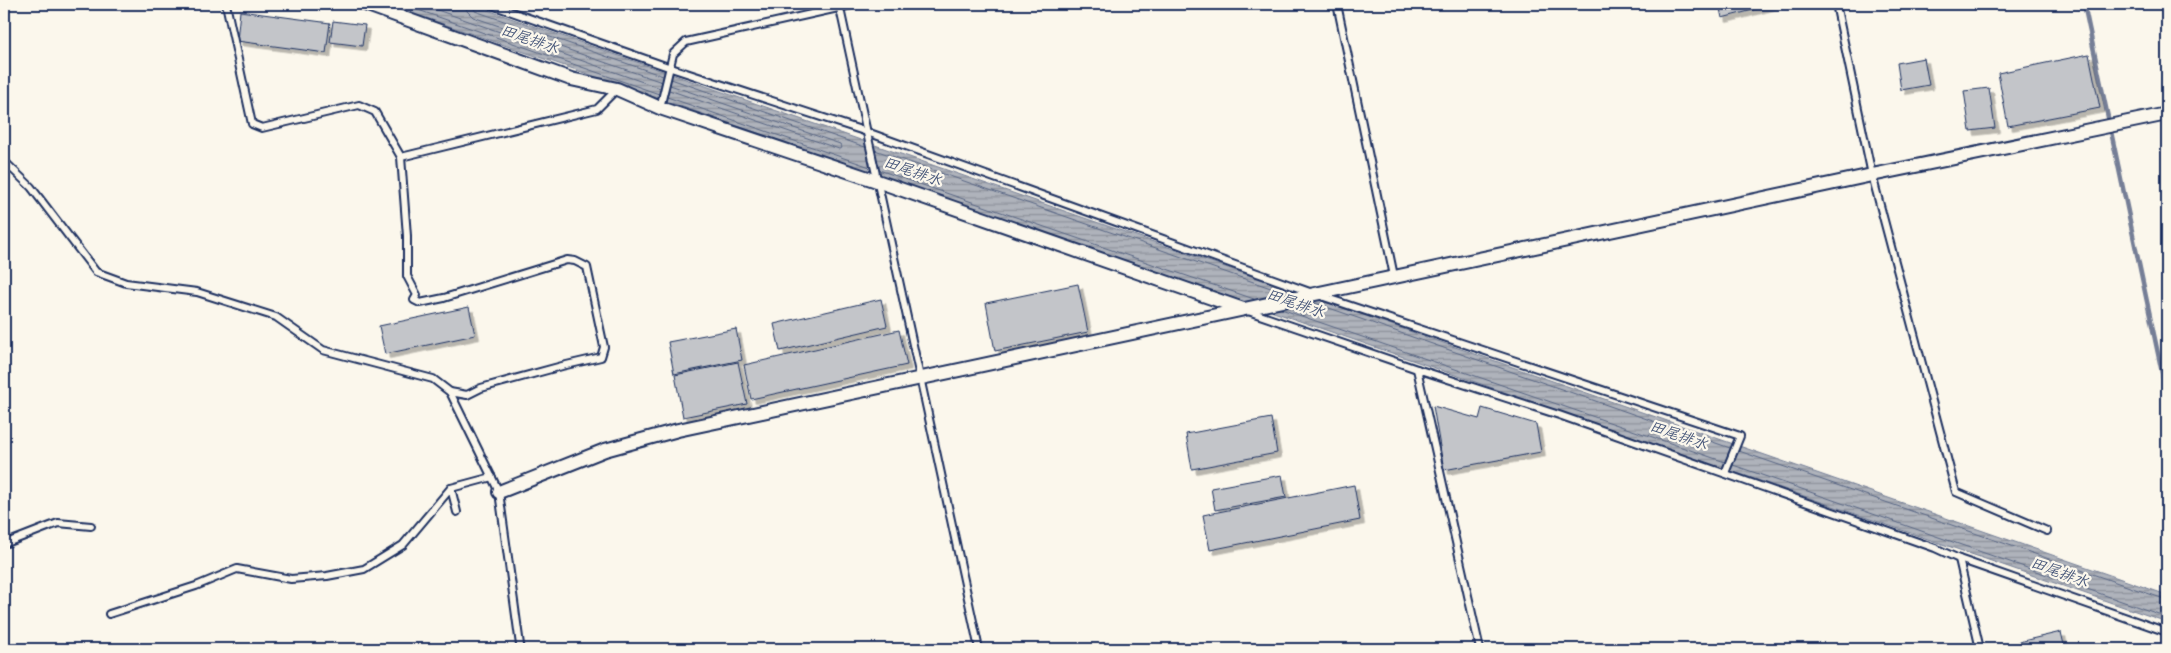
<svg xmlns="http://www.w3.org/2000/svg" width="2171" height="653" viewBox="0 0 2171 653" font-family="'Gochi Hand','LXGW WenKai TC',sans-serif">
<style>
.water{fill:url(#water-rules);stroke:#747e96}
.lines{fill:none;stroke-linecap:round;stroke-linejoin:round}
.shore{stroke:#566483;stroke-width:1}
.stream{stroke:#747e96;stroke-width:4.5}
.building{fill:#c3c5c9;stroke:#1b2f5e;filter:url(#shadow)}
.service-casing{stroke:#1b2f5e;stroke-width:10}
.minor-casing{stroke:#1b2f5e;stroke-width:16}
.service{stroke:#fbf7ec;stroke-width:6}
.minor{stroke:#fbf7ec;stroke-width:12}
.labels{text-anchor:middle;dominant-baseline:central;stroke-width:4.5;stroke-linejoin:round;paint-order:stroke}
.water-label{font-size:15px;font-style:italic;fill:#47577a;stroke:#fbf7ec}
</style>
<defs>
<pattern id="water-rules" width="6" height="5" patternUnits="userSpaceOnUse" patternTransform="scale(1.25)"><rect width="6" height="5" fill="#afb3bb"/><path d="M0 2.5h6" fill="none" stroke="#8e929b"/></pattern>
<filter id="shadow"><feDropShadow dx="4.5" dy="4.5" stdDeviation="0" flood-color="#0004"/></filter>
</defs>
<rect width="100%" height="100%" fill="#fbf7ec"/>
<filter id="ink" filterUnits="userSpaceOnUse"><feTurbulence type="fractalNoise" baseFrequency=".02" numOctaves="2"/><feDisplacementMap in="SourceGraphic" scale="10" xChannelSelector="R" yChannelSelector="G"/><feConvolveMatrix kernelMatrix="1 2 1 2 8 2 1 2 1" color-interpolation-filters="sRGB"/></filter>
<g filter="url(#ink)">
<polygon class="water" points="386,4 470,4 2167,595 2167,622"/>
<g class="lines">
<g class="shore">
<polyline points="401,4 659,94"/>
<polyline points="420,4 660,88"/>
<polyline points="465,4 467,11 473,17 662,82"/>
<polyline points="472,4 475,11 663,76"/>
<polyline points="671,79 865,147"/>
<polyline points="669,90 839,149 842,148 840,144 670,85"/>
<polyline points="667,97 870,167"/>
<polyline points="875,150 1285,293"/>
<polyline points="879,170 1254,299"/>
<polyline points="1312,302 1730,448"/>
<polyline points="1281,309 1725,462"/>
<polyline points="1739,451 2167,600"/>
<polyline points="1733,465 2167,617"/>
</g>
<polyline class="stream" points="2084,4 2167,396"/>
</g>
<g class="building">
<polygon points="1719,4 1776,4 1722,18"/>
<polygon points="240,11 330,23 326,53 237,41"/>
<polygon points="333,21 365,25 362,46 330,42"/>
<polygon points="2089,54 2100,108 2008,126 1998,73"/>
<polygon points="1924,58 1929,85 1901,90 1897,63"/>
<polygon points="1989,88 1995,128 1970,131 1964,91"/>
<polygon points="1078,284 1088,332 995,351 986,303"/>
<polygon points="881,299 887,326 780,351 774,324"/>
<polygon points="469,307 475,335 385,354 379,326"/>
<polygon points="736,329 742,360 674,374 668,342"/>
<polygon points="899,330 907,365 751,399 744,365"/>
<polygon points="738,362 747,404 683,417 675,375"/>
<polygon points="1433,406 1479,419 1482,408 1536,424 1541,452 1444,470"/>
<polygon points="1271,418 1277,453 1192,469 1186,434"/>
<polygon points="1282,475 1286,497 1215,510 1211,488"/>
<polygon points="1354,485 1360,520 1210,550 1203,515"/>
<polygon points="2061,632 2065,649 1989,649"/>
</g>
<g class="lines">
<defs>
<g id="service">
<polyline points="226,4 252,124 262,128 359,105 375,112 401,157 407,236 407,276 417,295 414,300 420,303 444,298 567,260 575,261 587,267 604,347 601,357 562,366 481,388 467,395 450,392"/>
<polyline points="489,4 671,68 867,132 1318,295 1740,436 1725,473"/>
<polyline points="839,4 979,649"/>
<polyline points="1337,4 1394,276"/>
<polyline points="1836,4 1872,175 1956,492 2047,531"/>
<polyline points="660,108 673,54 686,42 856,4"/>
<polyline points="401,157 597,109 617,89"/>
<polyline points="4,161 31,187 96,272 126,283 197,292 276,317 323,350 433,379 450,392 499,492 520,645 519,649"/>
<polyline points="1248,311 1417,369 1559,415 1935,548 1959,559 2167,632"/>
<polyline points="1417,369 1480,649"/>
<polyline points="451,488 457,512"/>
<polyline points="4,544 58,523 91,526"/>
<polyline points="1959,559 1980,649"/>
<polyline points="109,614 196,586 237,569 291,579 327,576 364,569 403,545 451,488 492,477"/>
</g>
<g id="minor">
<polyline points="365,4 571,79 617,89 660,108 877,181 1243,309"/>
<polyline points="499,492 605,450 678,430 1872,175 2167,114"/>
</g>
</defs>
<use href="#service" class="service-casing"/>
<use href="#minor" class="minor-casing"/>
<use href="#service" class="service"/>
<use href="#minor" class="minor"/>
</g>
</g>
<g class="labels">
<g class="water-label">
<text transform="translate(529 41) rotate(19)">田尾排水</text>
<text transform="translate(912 173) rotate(19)">田尾排水</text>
<text transform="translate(1295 305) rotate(19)">田尾排水</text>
<text transform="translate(1678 437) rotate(19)">田尾排水</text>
<text transform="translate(2059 574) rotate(20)">田尾排水</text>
</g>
</g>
<rect width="2171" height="653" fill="none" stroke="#fbf7ec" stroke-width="20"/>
<rect x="10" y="10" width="2151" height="633" fill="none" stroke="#1b2f5e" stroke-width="2" filter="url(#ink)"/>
</svg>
